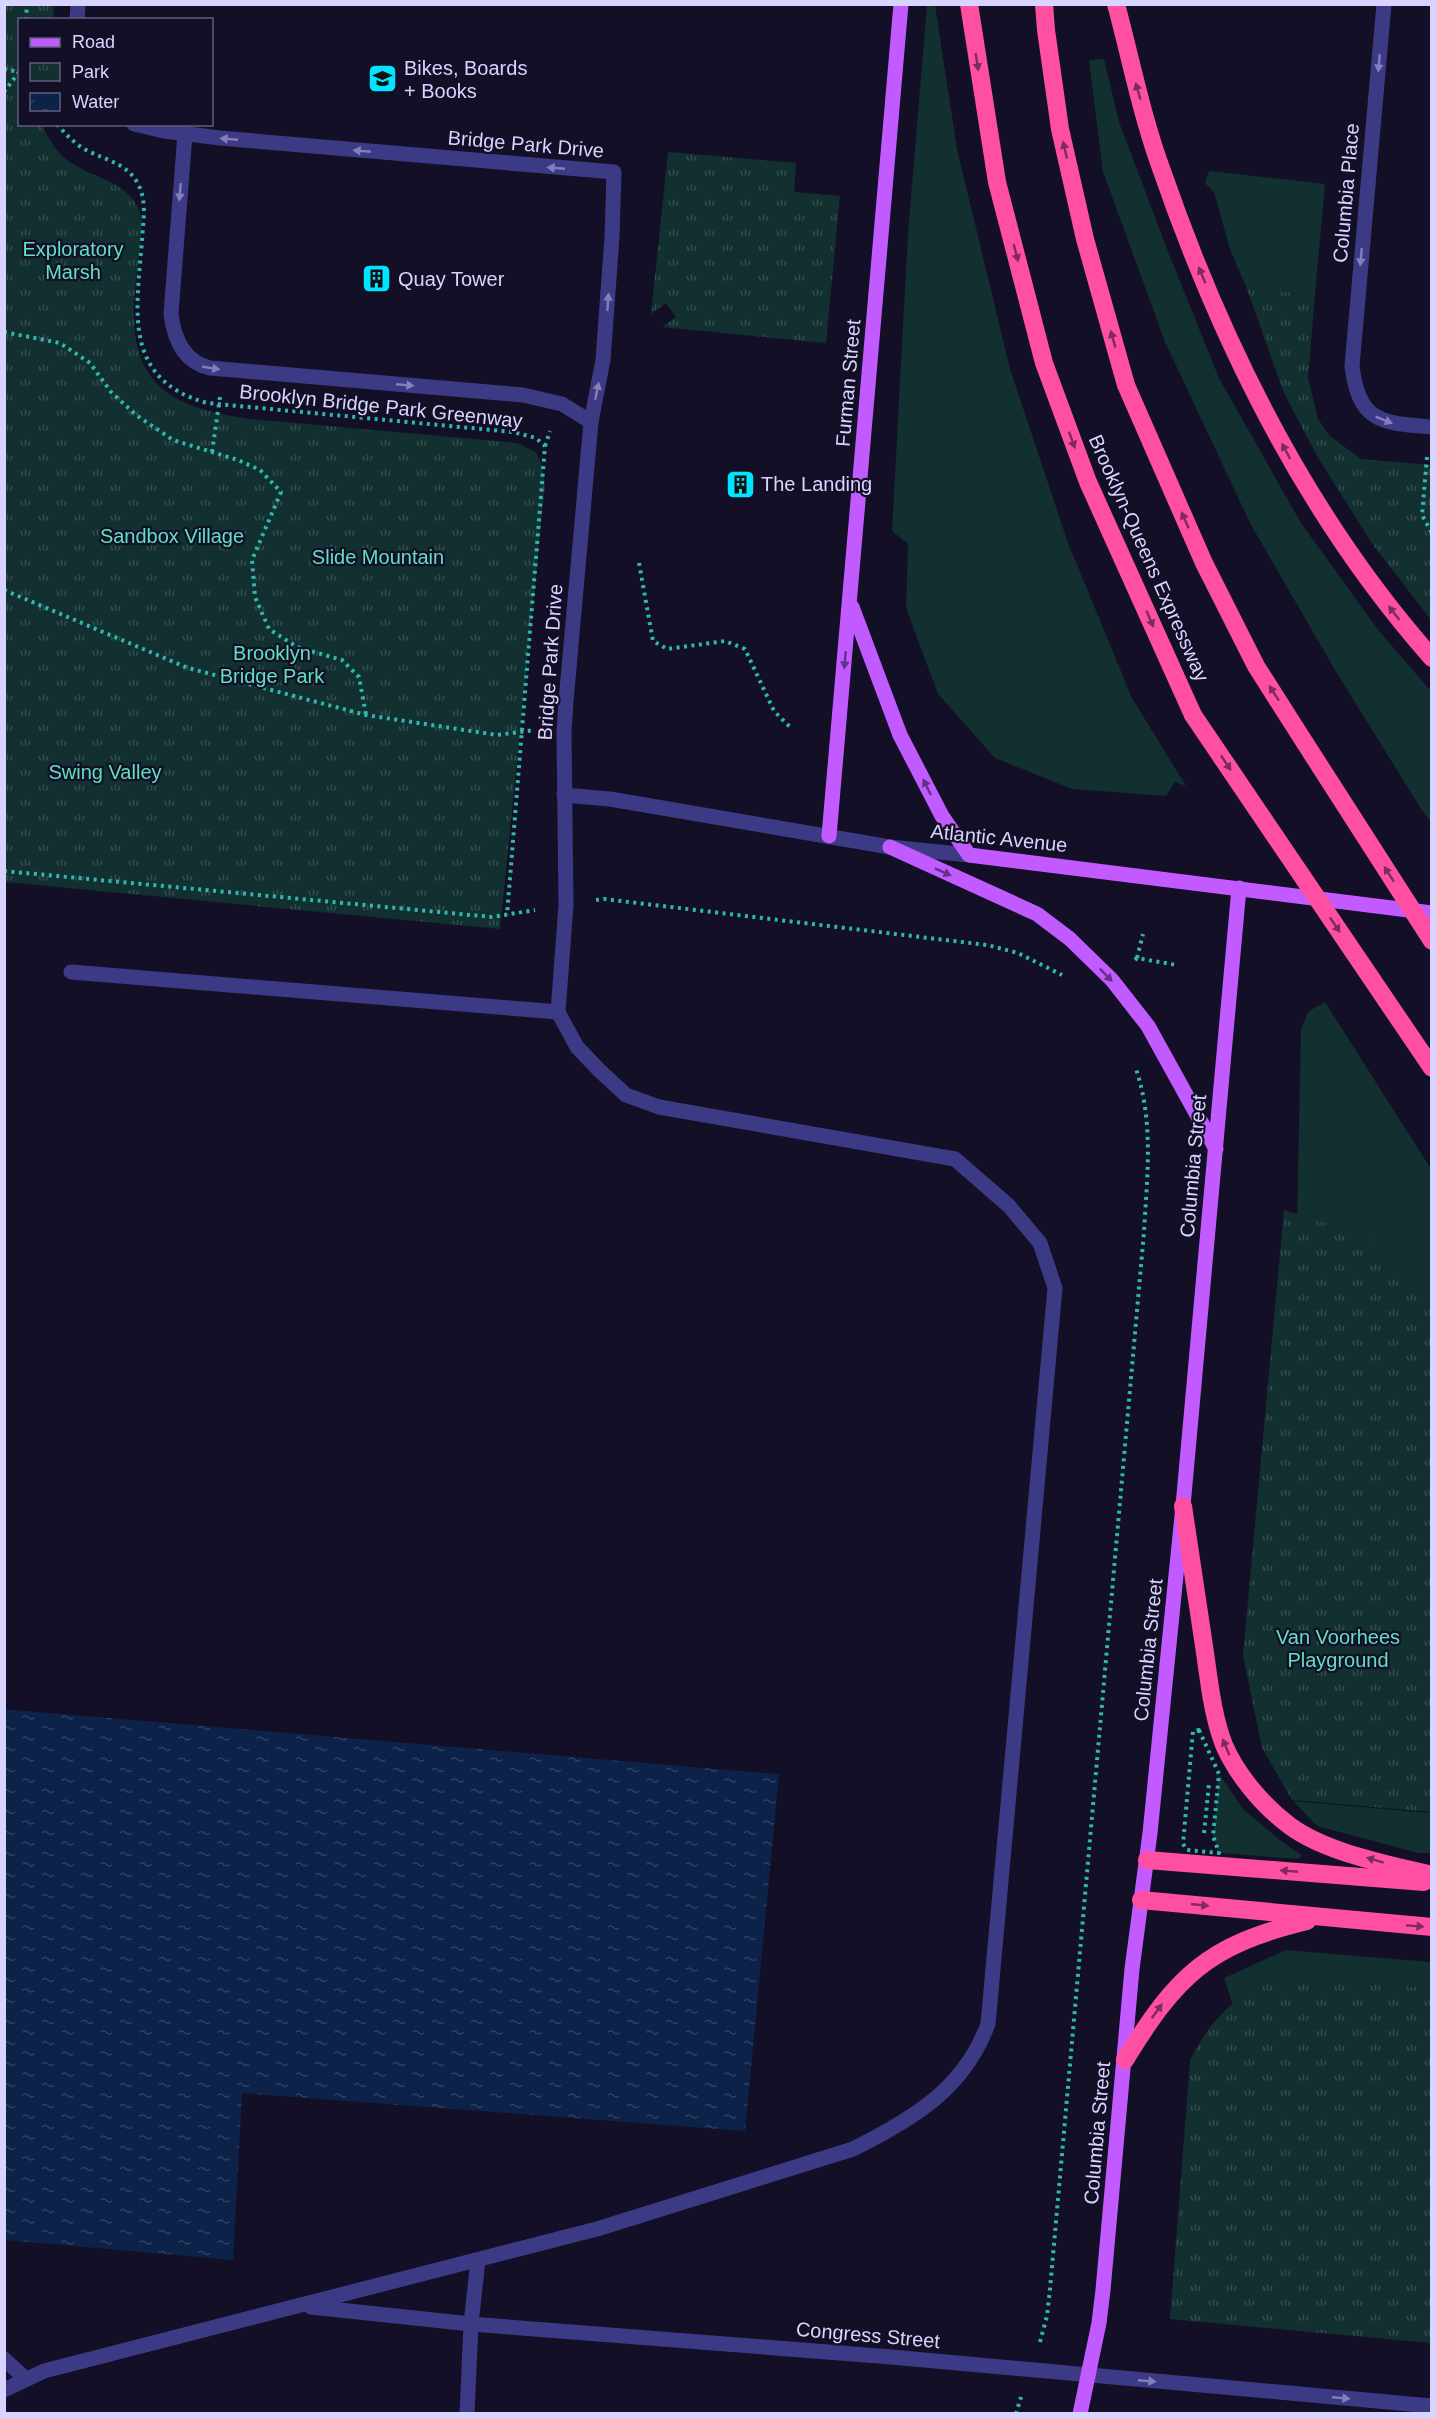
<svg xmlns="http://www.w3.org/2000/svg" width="1436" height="2418" viewBox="0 0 1436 2418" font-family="Arial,sans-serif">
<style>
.green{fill:#12302f}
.park{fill:url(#park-tufts)}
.water{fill:url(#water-ripples)}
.pier{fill:#130f26}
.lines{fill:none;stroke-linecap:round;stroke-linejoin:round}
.path{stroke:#2fb8b0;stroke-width:4;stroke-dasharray:3 4.5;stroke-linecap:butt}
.minor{stroke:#3d3a85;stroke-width:15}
.major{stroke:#c25bff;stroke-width:15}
.highway{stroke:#ff4fa3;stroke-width:18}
.highway-bridge{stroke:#ff4fa3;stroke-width:18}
.oneway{fill:#7d2c5e}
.oneway2{fill:#837fbc}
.oneway3{fill:#623188}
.labels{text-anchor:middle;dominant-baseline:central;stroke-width:4.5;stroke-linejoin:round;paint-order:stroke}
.poi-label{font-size:20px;fill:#d9d4ff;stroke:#130f26;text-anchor:start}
.street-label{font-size:20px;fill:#d9d4ff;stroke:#130f26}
.park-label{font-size:20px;fill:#5fe0c0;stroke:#130f26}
</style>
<defs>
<pattern id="park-tufts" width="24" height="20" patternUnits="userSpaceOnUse" patternTransform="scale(1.5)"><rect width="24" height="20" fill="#12302f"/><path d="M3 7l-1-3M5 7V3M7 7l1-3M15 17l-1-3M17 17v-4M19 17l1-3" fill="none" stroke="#344d4e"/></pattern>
<pattern id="water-ripples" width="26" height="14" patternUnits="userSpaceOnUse" patternTransform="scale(1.5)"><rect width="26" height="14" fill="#0c2248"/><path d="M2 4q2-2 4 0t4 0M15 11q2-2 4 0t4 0" fill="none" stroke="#2f4163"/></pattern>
</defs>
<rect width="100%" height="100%" fill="#130f26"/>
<g class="green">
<polygon points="927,5 935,5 957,149 1010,369 1068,543 1132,698 1186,786 1175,782 1166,796 1072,789 995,758 938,694 906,608 908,544 892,531 908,233"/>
<polygon points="1104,59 1119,122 1167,249 1219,378 1301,523 1379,631 1431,691 1431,820 1429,820 1420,807 1338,675 1251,525 1165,342 1103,172 1089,60"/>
<polygon points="1209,171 1325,184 1315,294 1247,289 1230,249 1214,192 1205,183"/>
<polygon points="1325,1002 1431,1169 1431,1303 1297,1224 1301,1029 1309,1011"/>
<polygon points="1219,1774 1244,1810 1281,1841 1302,1855 1298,1859 1219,1853 1213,1836"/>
<polygon points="1293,1801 1431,1813 1431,1853 1418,1853 1317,1826"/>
<polygon points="1286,1950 1431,1962 1431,1994 1234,2008 1224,1978"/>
</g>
<g class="park">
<path d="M5 4 54 5 53 19 20 20V124L43 125V128C51 142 58 155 72 163 96 180 129 181 140 213 144 223 139 251 138 263 136 281 133 300 134 318 135 394 187 410 251 419L517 443 536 452 542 466 545 485 500 929 5 882Z"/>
<polygon points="668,152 796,163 794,192 840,196 826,343 662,327 676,317 666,303 651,314"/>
<polygon points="1247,289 1315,294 1308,378 1318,419 1330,436 1361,459 1431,465 1431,620 1371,542 1317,456 1284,393"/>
<polygon points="1284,1210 1368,1236 1431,1291 1431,1812 1292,1800 1262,1748 1243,1655"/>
<path d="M1270 1979 1431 1988V2343L1170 2319 1190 2060C1213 2016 1229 2004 1270 1979Z"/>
</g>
<polygon class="water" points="4,1709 779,1774 745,2131 242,2093 233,2260 5,2240"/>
<polygon class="pier" points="5,1706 779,1771 779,1774 5,1709"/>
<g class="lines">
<g class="path">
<polyline points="26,20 27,4"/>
<polyline points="4,69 19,72"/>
<polyline points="4,92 19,72"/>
<path d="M57 124C66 135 76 145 88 151 108 161 129 164 139 186 147 203 143 222 142 240 137 309 121 379 207 403L513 432 536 438 545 446 507 915"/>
<polyline points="4,332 60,343 90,363 111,392 136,415 173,440 238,460 260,470 281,492 252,560 255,597 269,629 297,647 342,660 359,677 366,715"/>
<polyline points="545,446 550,431"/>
<polyline points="212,452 220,397"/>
<polyline points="1427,457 1422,515 1432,533"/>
<polyline points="639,563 653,641 667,649 725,641 745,649 774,711 790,727"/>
<polyline points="4,590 188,668 366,715 497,735 535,730"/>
<polyline points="4,871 492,917 535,910"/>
<polyline points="596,900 604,899 987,945 1018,953 1062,975"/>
<polyline points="1137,958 1143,934"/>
<polyline points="1135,960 1137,958 1176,965"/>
<polygon points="1199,1730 1219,1774 1213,1836 1219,1853 1187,1850 1183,1844 1193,1731"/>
<polyline points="1204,1833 1209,1784"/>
<path d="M1040 2342 1047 2316 1050 2289 1144 1232C1147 1178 1154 1122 1136 1069"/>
<polyline points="1016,2414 1021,2397"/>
</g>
<g class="minor">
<path d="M1384 4 1352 366C1359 423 1382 423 1432 427"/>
<polyline points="77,20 78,4"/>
<path d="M185 134 171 314C174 339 184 362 210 368L523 395 562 404 591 422"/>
<polyline points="564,795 610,799 890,847 969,855"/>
<polyline points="71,972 558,1012"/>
<polyline points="311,2307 471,2324 891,2357 1432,2406"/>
<polyline points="4,2359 26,2379"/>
<path d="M4 2390 44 2371 597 2229 853 2149C913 2119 964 2089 988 2024L1055 1288 1040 1243 1009 1206 955 1159 659 1107 626 1095 600 1071 577 1047 558 1012 566 905 564 732 566 701 591 422 603 360 612 237 614 172 220 138 164 131 134 124"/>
<polyline points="467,2414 471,2324 478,2260"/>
</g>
<g class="major">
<polyline points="852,607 900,735 942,816 969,855 1432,913"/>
<polyline points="829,836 901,4"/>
<polyline points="890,847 1037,914 1070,939 1112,980 1148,1026 1216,1149"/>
<polyline points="1080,2414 1099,2323 1103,2290 1132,1969 1150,1833 1183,1506 1239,888"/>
</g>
<g class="highway">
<polyline points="969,4 997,182 1044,363 1088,482 1193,715"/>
<polyline points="1044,4 1046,30 1060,129 1085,239 1126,385 1204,563 1256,666 1305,743"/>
<path d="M1116 4C1131 60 1142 117 1162 171 1223 347 1308 518 1432 658"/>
<path d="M1183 1506C1190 1553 1197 1600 1204 1646 1209 1679 1212 1714 1224 1745 1237 1775 1263 1806 1290 1826 1327 1853 1387 1864 1432 1875"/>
<polyline points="1147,1860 1424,1882"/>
<polyline points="1141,1900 1432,1927"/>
<path d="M1125 2060C1177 1975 1208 1945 1307 1921"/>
</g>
<g class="highway-bridge">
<polyline points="1193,715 1432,1068"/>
<polyline points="1305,743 1432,941"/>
</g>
</g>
<defs><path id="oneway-solid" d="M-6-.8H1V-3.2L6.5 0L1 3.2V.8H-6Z" transform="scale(1.5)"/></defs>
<g class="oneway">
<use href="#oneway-solid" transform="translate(977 62) rotate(81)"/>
<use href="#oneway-solid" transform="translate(1138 91) rotate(-106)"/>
<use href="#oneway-solid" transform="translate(1065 150) rotate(-103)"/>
<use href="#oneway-solid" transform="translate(1016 253) rotate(75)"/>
<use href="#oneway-solid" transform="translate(1202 275) rotate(-113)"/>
<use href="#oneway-solid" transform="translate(1113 339) rotate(-106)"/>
<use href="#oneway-solid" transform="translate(1072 440) rotate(70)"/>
<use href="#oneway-solid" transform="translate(1286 451) rotate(-118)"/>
<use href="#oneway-solid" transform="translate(1185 520) rotate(-114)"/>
<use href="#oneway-solid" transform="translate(1394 613) rotate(-128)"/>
<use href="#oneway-solid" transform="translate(1150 619) rotate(66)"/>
<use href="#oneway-solid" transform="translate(1274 693) rotate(-123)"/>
<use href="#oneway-solid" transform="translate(1226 763) rotate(56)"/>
<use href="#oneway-solid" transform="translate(1389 874) rotate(-123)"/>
<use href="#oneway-solid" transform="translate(1335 925) rotate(56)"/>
<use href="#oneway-solid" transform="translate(1226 1747) rotate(-113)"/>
<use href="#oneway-solid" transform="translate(1375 1860) rotate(-163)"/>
<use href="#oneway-solid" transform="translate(1289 1871) rotate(-175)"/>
<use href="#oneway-solid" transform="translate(1200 1905) rotate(6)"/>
<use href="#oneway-solid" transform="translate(1415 1926) rotate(5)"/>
<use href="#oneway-solid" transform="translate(1157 2011) rotate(-54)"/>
</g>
<g class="oneway2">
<use href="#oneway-solid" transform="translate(1379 63) rotate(95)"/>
<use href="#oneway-solid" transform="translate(229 139) rotate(-175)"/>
<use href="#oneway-solid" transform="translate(362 151) rotate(-175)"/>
<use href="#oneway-solid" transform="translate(556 168) rotate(-175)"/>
<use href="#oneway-solid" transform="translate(180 192) rotate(95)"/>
<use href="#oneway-solid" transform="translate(1361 257) rotate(95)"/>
<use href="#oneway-solid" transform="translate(608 302) rotate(-86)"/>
<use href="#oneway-solid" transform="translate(211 368) rotate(9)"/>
<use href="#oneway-solid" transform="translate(405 385) rotate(5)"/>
<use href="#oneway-solid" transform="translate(597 391) rotate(-78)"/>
<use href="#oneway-solid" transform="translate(1384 420) rotate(22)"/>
<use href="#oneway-solid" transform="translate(1147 2381) rotate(5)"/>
<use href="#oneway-solid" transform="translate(1341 2398) rotate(5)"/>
</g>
<g class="oneway3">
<use href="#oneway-solid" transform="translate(845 660) rotate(95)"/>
<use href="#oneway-solid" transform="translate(927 787) rotate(-116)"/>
<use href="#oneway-solid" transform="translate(943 872) rotate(24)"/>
<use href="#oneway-solid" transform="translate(1106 975) rotate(46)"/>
</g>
<defs>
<symbol id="school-square" viewBox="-11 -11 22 22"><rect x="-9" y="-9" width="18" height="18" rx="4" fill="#00e5ff" stroke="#130f26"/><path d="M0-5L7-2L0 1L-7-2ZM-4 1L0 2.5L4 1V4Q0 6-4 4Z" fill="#111"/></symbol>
<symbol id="building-square" viewBox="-11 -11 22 22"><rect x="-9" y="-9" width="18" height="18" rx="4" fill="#00e5ff" stroke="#130f26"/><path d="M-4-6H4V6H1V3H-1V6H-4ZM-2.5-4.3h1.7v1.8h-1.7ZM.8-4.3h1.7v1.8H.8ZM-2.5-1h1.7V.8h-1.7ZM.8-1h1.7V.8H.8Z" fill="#111"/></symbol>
</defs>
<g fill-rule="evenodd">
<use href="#school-square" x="366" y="62" width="33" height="33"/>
<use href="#building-square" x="360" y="262" width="33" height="33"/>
<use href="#building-square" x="724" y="468" width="33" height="33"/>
</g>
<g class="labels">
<g class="poi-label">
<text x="404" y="68">Bikes, Boards<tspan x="404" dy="23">+ Books</tspan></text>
<text x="398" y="279">Quay Tower</text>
<text x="761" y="484">The Landing</text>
</g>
<g class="street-label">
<text transform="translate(526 144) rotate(5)">Bridge Park Drive</text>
<text transform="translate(1346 193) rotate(-85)">Columbia Place</text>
<text transform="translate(848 383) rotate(-85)">Furman Street</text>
<text transform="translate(381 406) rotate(6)">Brooklyn Bridge Park Greenway</text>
<text transform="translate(1149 558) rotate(66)">Brooklyn-Queens Expressway</text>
<text transform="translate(550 662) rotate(-86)">Bridge Park Drive</text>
<text transform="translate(999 838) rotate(6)">Atlantic Avenue</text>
<text transform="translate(1193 1166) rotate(-85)">Columbia Street</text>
<text transform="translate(1148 1650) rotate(-84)">Columbia Street</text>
<text transform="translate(1097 2133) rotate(-85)">Columbia Street</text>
<text transform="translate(868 2335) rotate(5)">Congress Street</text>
</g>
<g class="park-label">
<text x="73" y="249">Exploratory<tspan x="73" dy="23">Marsh</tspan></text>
<text x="172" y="536">Sandbox Village</text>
<text x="378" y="557">Slide Mountain</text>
<text x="272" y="653">Brooklyn<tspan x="272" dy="23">Bridge Park</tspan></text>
<text x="105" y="772">Swing Valley</text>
<text x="1338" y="1637">Van Voorhees<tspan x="1338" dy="23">Playground</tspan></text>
</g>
</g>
<rect width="1436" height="2418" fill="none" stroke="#d9d4ff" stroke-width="12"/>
<rect x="18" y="18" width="195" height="108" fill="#130f26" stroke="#625e7d" stroke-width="1.5"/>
<rect x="30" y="38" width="30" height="9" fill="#c25bff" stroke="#625e7d" stroke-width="1.5"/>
<text x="72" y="48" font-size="18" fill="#d9d4ff">Road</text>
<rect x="30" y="63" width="30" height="18" fill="url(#park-tufts)" stroke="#625e7d" stroke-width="1.5"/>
<text x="72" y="78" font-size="18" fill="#d9d4ff">Park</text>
<rect x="30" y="93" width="30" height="18" fill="url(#water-ripples)" stroke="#625e7d" stroke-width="1.5"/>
<text x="72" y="108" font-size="18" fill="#d9d4ff">Water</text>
</svg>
